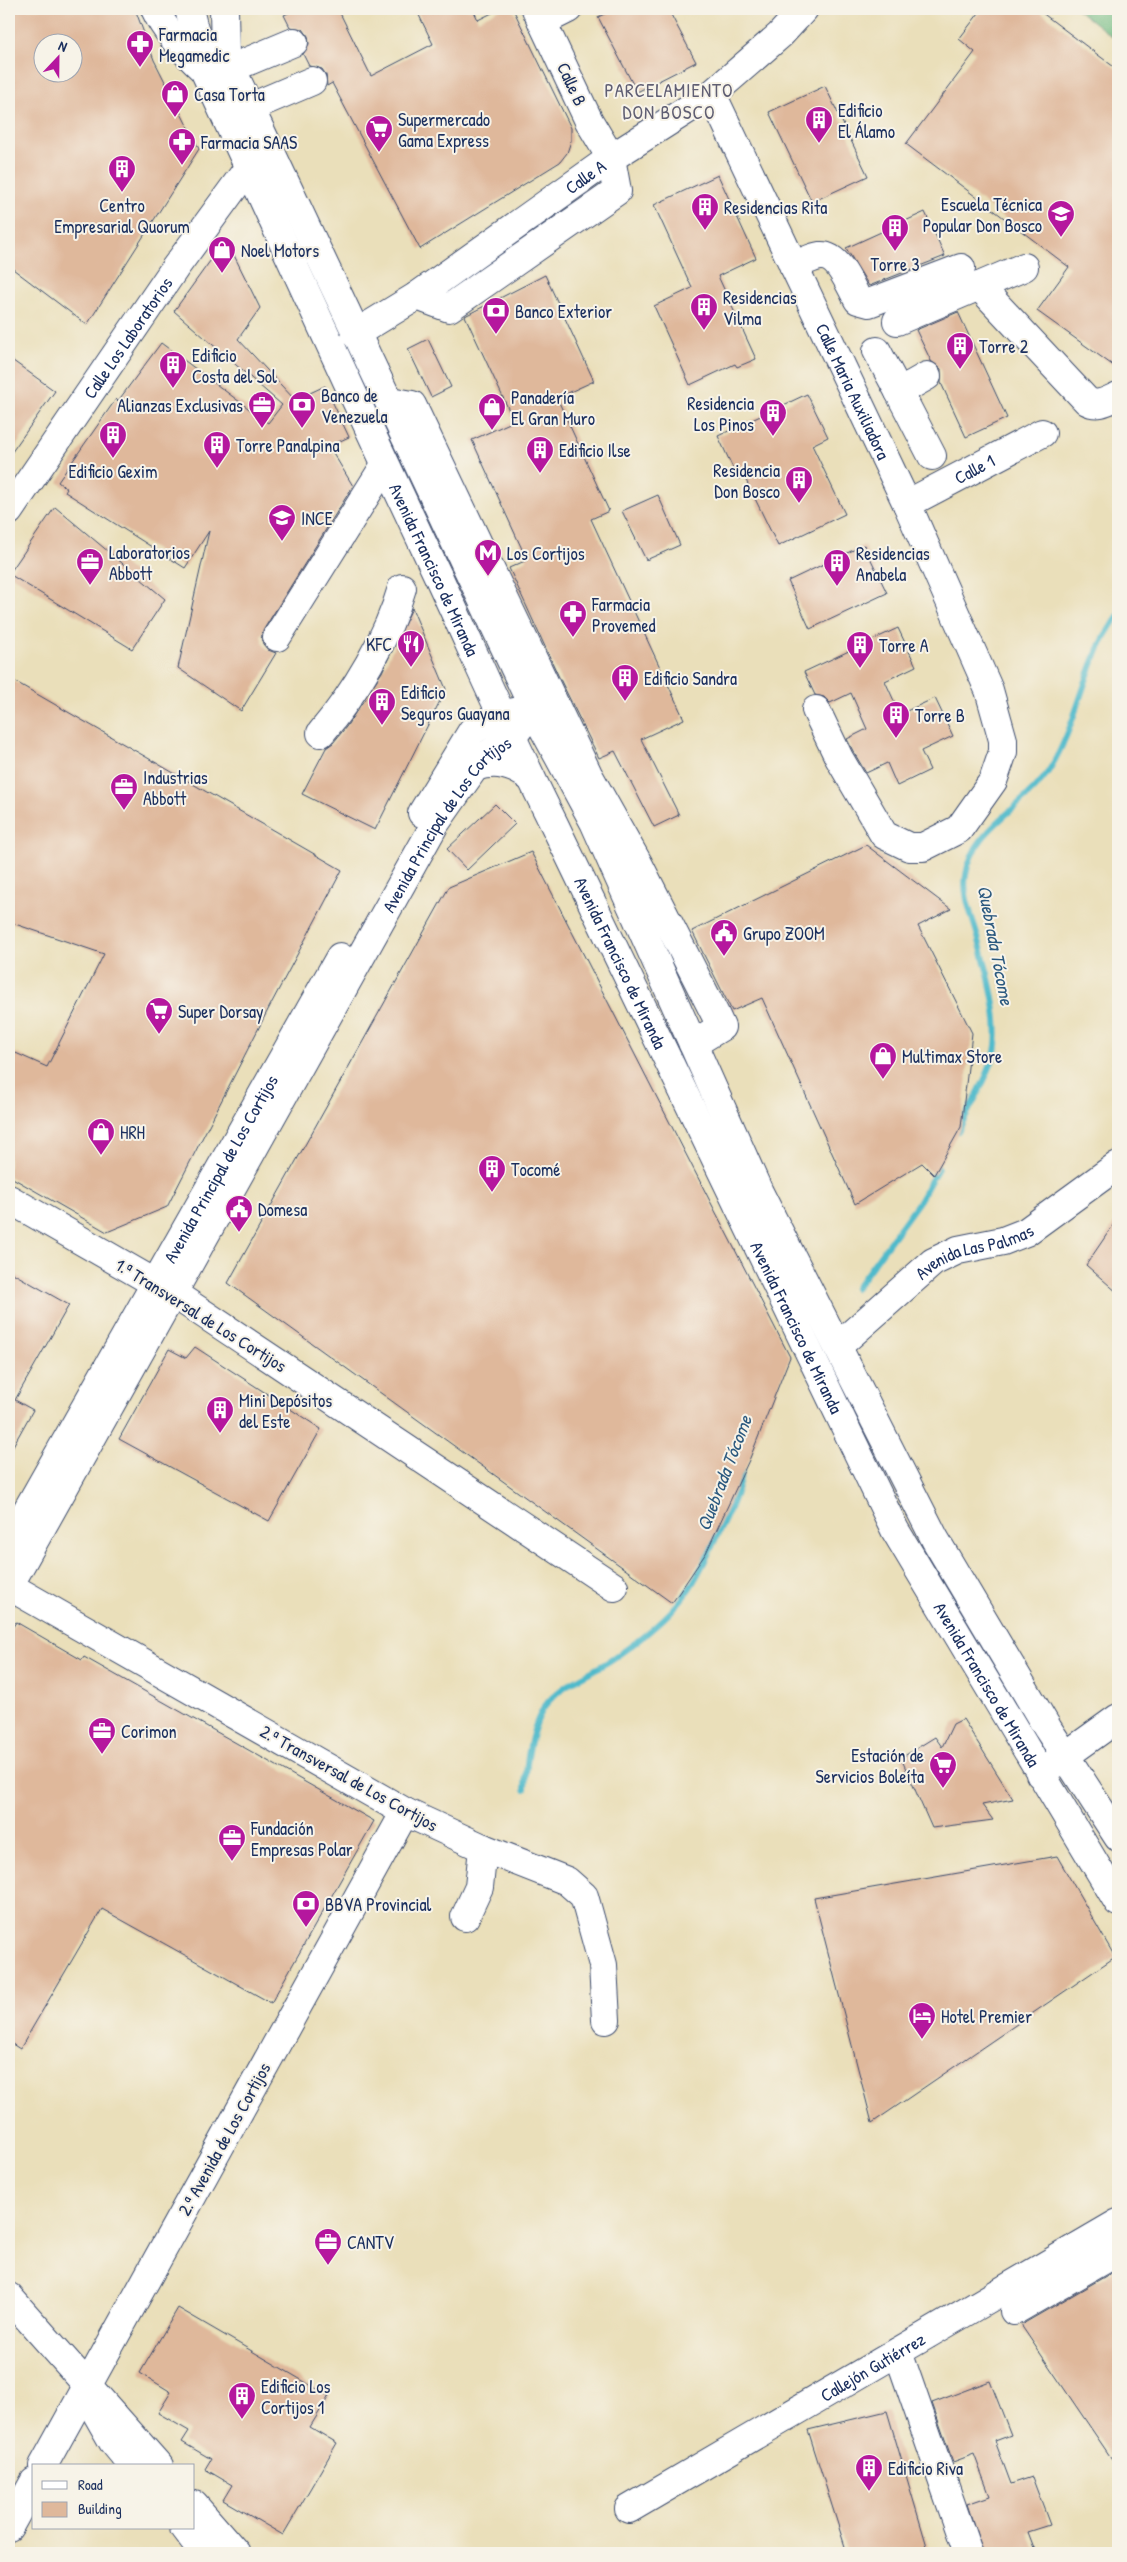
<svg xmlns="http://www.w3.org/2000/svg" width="1127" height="2562" viewBox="0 0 1127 2562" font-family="'Patrick Hand',sans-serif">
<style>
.forest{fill:#73bc83;stroke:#477670}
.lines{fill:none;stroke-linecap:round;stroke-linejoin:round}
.stream{stroke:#4fbacb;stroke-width:6}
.building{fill:#dfb89b;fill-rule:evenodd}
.minor-casing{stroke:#3a496c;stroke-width:30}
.major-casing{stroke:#3a496c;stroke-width:30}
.minor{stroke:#fff;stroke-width:28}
.major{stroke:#fff;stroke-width:28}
.labels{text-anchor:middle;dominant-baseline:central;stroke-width:4;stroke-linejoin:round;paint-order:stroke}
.poi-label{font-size:18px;fill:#1b2f5e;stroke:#f7f3e8;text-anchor:start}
.street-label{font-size:18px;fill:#1b2f5e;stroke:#f7f3e8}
.neighbourhood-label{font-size:19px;letter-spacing:1px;fill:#605f73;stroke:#f7f3e8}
.water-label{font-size:19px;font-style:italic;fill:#2b597f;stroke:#f7f3e8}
</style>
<rect width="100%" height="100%" fill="#f7f3e8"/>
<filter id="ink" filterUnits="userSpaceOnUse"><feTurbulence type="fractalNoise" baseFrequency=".02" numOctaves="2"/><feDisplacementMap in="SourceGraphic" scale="10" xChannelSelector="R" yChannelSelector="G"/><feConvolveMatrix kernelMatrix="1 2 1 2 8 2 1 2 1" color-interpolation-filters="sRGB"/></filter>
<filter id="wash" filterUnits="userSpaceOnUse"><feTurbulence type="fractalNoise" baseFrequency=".0096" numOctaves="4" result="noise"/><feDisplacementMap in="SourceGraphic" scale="20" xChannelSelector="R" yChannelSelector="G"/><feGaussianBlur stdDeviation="1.12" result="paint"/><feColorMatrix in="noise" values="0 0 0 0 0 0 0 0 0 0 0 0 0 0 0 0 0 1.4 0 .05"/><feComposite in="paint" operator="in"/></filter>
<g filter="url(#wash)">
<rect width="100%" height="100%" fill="#eadfba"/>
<polygon class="forest" points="1077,9 1118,9 1118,41"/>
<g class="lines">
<g class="stream">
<path d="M958 1131C970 1107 986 1082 994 1056 1003 1024 987 969 978 937 973 918 962 895 966 875 973 826 1028 807 1051 767 1080 719 1084 661 1118 616"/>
<polyline points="856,1288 920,1200 938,1168"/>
<path d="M525 1789C526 1762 531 1723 548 1702 564 1682 594 1672 614 1658 639 1641 667 1619 685 1595 698 1577 707 1557 716 1538 727 1516 737 1495 742 1471"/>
</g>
</g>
<g id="blocks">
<g class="building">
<path d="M9 9H135L154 60 199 149 87 325 9 266ZM42 42H72V72H42Z"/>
<polygon points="297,9 338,9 371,76 433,44 416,9 473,9 478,20 500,9 513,9 571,128 571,141 567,153 560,162 420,249 332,83 327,86 326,75 322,69 309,66 303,54 309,44 308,36 303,29 290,27 284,15"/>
<polygon points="615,9 668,9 696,62 637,92 598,17"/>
<polygon points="982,9 1037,9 1118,70 1118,369 1037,311 1069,267 906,144 975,52 959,39"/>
<polygon points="825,86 868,176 812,202 769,112"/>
<polygon points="718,175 756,258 718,276 756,359 737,367 735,364 690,385 654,306 692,288 654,205"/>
<polygon points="925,212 945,256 869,286 846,248"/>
<polygon points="226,239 260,308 238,339 295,400 325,386 349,437 329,446 353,486 264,629 261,636 263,644 268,650 276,653 241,711 178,668 209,531 185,568 65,492 67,489 58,482 116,399 118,401 161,343 268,423 282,405 174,311"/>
<polygon points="545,275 594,381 557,398 609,511 591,519 684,719 641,739 679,815 654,827 615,751 599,758 558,675 509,568 527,560 472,440 514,421 465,316"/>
<polygon points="958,312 1007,418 966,437 941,383 941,369 931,361 916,330"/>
<polygon points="428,339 451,387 431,397 408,349"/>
<polygon points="9,358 55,391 9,456"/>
<polygon points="807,394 828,437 812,445 845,514 778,546 744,476 738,479 718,436"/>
<polygon points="658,495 680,545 646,560 622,511"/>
<polygon points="55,507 165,599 132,649 9,574"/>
<polygon points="864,545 887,593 810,629 788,581"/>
<polygon points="412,608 446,689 375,830 302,794 326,748 333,743 346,727 382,672"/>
<polygon points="898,628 916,666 885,681 900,714 935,698 953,736 921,751 930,770 897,786 887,763 866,773 853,751 847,739 867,729 851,693 830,703 824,697 815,695 804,672"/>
<polygon points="9,678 342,870 271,1004 167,1207 107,1232 9,1176 9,1050 47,1067 104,954 9,922"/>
<polygon points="495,804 515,824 467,870 447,849"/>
<polygon points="866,845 951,909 918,926 972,1033 961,1127 934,1175 922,1163 855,1204 762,998 732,1011 692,931"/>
<polygon points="531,852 790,1357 750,1458 706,1553 672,1603 228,1283 449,887"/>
<polygon points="1118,1218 1118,1293 1086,1265"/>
<polygon points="9,1271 69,1305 15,1400 33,1410 9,1453"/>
<polygon points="195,1347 321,1429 269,1521 119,1439 169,1349 186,1358"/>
<polygon points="16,1622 82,1660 84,1657 374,1821 271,2003 102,1909 20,2049 9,2042 9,1633"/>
<polygon points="963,1719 1013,1799 982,1805 993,1820 932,1828 901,1758 935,1737 942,1747 953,1724"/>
<polygon points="1057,1856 1115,1957 872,2123 814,1898"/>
<polygon points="1118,2269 1118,2468 1021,2325"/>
<polygon points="178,2308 329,2396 310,2427 337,2443 283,2535 223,2500 232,2485 205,2469 211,2459 182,2442 189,2431 158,2413 171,2392 140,2373"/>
<polygon points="990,2381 1011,2435 995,2441 1011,2484 1032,2477 1050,2525 1028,2532 1036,2553 1012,2553 1010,2548 996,2553 983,2553 967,2504 990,2496 974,2454 953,2462 932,2403"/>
<polygon points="887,2411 929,2553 847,2553 808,2430"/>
</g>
</g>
</g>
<g filter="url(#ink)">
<use href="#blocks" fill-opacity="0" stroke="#3a496c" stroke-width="1"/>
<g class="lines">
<defs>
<g id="minor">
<polyline points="542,22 568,9"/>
<polyline points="232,68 294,42"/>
<path id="s1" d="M712 94 907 504 989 690 1003 740V752L993 781 959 829 923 847H909L884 835 839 758 816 710"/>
<polyline points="251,107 312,81"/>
<path d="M793 265C802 263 812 257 820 256 839 254 851 288 858 300L869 303 961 268"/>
<path d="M979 286 1087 401C1098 407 1107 401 1118 396"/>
<polyline points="417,296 449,308 617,191 611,158 589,121 536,9"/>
<polyline points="897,321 1024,267"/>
<path id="s2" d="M355 334 417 296 611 158 712 94 780 35 804 9"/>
<polyline points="877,351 899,392 927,376"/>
<polyline points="899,392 932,456"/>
<polyline points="390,401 412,405 484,556"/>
<path id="s3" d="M907 504 1042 433"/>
<path id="s4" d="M9 511 175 268 249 167"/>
<polyline points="457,543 484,556 588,774 638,863 715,1014 721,1027 693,1044"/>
<polyline points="277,637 385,465"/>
<path d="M321 733C355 693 388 637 402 588"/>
<polyline points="422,813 472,731 500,715 525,710"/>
<polyline points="9,1199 174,1294 614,1587"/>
<path id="s5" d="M838 1346 933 1262 958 1250 1003 1241 1026 1232 1118 1165"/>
<path id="s6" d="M9 1542 340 957"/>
<path id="s7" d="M9 1586 435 824 475 767 488 754 511 739 534 708"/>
<polyline points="9,1586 405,1812 483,1848 567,1881 584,1896 603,1965 606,2020"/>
<polyline points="1040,1774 1118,1718"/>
<polyline points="465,1917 479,1887 483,1848"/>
<polyline points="9,2297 159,2466"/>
<polyline points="1014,2311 1118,2251"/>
<polyline points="898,2352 968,2553"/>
<polyline points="97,2414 113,2442 133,2466"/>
<polyline points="43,2466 405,1812"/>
<polyline points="194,2505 236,2553"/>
<path id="s8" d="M629 2509 1118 2223"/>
<polyline points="9,2527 34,2482"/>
<polyline points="184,2528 203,2553"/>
</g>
<g id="major">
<path id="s9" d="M155 9C166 33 184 52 204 70 282 240 359 409 439 578 477 660 513 743 554 824L895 1530 1118 1902"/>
<polyline points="189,9 204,70"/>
<polyline points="224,9 225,55 541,724 594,822 759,1192 935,1539 1048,1729 1118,1837"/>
<path d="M475 767C497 760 513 765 531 778"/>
</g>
</defs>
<use href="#minor" class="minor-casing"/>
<use href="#major" class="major-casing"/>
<use href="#minor" class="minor"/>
<use href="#major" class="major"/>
</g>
</g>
<defs>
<symbol id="pharmacy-pin" viewBox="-11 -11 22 30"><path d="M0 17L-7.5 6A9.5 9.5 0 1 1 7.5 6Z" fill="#b5179e" stroke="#f7f3e8"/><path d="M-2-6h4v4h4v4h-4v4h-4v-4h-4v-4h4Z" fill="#fff"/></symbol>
<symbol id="shop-pin" viewBox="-11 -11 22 30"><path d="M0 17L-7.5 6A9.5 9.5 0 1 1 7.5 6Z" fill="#b5179e" stroke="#f7f3e8"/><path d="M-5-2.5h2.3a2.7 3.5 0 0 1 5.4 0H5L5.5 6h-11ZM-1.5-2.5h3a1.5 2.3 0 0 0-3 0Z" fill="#fff"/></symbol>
<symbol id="building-pin" viewBox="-11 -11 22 30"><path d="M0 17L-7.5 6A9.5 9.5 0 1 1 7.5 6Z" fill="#b5179e" stroke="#f7f3e8"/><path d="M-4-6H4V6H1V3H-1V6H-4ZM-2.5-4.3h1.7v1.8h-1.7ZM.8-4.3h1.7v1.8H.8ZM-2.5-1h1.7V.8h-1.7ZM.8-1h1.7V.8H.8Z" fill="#fff"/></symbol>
<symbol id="supermarket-pin" viewBox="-11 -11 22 30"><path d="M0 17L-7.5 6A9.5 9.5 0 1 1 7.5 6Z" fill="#b5179e" stroke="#f7f3e8"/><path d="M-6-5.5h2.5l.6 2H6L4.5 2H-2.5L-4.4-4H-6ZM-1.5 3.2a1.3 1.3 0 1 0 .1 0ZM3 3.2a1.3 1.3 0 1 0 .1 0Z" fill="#fff"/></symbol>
<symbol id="school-pin" viewBox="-11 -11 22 30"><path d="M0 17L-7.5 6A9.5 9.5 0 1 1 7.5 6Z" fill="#b5179e" stroke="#f7f3e8"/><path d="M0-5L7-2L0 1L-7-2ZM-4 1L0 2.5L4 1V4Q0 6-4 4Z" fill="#fff"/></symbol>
<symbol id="bank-pin" viewBox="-11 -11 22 30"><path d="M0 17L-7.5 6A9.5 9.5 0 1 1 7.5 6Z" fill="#b5179e" stroke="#f7f3e8"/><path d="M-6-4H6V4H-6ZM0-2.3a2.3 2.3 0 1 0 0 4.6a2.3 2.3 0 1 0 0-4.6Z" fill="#fff"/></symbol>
<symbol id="office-pin" viewBox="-11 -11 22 30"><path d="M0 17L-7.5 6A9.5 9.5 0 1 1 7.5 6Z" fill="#b5179e" stroke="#f7f3e8"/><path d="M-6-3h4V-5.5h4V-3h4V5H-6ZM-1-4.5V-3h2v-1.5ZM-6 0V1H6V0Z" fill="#fff"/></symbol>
<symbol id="university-pin" viewBox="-11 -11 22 30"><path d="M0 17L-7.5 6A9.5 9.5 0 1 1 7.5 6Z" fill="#b5179e" stroke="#f7f3e8"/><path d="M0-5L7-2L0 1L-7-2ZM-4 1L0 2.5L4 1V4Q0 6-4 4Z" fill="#fff"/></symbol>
<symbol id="metro-pin" viewBox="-11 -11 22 30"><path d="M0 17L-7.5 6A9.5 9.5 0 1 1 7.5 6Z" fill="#b5179e" stroke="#f7f3e8"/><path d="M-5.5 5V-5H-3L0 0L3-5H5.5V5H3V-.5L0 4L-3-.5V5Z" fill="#fff"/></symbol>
<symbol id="restaurant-pin" viewBox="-11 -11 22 30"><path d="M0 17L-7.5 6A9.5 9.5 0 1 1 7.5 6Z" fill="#b5179e" stroke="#f7f3e8"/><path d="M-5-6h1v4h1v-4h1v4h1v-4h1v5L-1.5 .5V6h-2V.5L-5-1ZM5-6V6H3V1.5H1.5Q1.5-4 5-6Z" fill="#fff"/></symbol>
<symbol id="civic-pin" viewBox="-11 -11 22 30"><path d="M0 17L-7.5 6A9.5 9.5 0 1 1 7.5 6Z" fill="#b5179e" stroke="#f7f3e8"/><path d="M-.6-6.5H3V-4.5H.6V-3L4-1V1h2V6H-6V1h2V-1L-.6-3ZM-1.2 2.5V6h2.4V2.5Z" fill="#fff"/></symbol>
<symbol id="hotel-pin" viewBox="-11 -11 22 30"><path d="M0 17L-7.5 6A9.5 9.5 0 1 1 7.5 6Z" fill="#b5179e" stroke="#f7f3e8"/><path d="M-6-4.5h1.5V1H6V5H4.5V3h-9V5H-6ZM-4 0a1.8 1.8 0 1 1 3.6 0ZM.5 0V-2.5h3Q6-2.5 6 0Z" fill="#fff"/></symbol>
</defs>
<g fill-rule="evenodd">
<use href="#pharmacy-pin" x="124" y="28" width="32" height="43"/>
<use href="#shop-pin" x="159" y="78" width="32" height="43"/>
<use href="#building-pin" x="803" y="104" width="32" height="43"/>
<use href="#supermarket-pin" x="363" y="113" width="32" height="43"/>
<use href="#pharmacy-pin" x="166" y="126" width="32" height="43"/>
<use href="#building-pin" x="106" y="153" width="32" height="43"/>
<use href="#building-pin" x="689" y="191" width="32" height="43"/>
<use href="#school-pin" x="1045" y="198" width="32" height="43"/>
<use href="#building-pin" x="879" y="212" width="32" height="43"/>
<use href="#shop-pin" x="206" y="234" width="32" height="43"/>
<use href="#building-pin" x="688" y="291" width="32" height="43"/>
<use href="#bank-pin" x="480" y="295" width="32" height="43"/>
<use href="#building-pin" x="944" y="330" width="32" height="43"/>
<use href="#building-pin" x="157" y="349" width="32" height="43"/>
<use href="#office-pin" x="246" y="389" width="32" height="43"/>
<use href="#bank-pin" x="286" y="389" width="32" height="43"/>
<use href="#shop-pin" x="476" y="391" width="32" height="43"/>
<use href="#building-pin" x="757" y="397" width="32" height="43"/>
<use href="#building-pin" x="97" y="419" width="32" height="43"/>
<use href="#building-pin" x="201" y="429" width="32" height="43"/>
<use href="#building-pin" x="524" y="434" width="32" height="43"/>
<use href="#building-pin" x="783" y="464" width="32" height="43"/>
<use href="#university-pin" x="266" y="502" width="32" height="43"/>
<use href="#metro-pin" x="472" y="537" width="32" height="43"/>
<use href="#office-pin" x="74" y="546" width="32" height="43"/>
<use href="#building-pin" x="821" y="547" width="32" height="43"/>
<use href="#pharmacy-pin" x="557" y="598" width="32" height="43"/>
<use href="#restaurant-pin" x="395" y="628" width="32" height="43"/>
<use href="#building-pin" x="844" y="629" width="32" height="43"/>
<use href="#building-pin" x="609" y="662" width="32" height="43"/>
<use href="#building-pin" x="366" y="686" width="32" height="43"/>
<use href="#building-pin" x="880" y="699" width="32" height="43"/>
<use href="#office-pin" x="108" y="771" width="32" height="43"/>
<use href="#civic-pin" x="708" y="917" width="32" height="43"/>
<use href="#supermarket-pin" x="143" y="995" width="32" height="43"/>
<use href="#shop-pin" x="867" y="1040" width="32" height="43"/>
<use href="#shop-pin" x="85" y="1116" width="32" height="43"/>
<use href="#building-pin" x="476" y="1153" width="32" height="43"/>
<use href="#civic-pin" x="223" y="1193" width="32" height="43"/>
<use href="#building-pin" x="204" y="1394" width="32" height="43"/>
<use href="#office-pin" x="86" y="1715" width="32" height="43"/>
<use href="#supermarket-pin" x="927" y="1749" width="32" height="43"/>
<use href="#office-pin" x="216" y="1822" width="32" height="43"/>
<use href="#bank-pin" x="290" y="1888" width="32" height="43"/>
<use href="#hotel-pin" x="906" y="2000" width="32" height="43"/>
<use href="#office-pin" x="312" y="2226" width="32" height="43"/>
<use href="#building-pin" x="226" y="2380" width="32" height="43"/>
<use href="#building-pin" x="853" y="2452" width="32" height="43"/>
</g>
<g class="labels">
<g class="poi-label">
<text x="159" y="34">Farmacia<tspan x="159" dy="21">Megamedic</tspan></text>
<text x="194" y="94">Casa Torta</text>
<text x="838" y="110">Edificio<tspan x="838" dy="21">El Álamo</tspan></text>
<text x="398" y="119">Supermercado<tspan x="398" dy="21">Gama Express</tspan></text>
<text x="201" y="142">Farmacia SAAS</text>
<text x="1042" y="204" text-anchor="end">Escuela Técnica<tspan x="1042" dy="21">Popular Don Bosco</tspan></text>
<text x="122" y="205" text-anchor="middle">Centro<tspan x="122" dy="21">Empresarial Quorum</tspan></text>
<text x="724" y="207">Residencias Rita</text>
<text x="241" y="250">Noel Motors</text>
<text x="895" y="264" text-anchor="middle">Torre 3</text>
<text x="723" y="297">Residencias<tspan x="723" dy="21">Vilma</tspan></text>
<text x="515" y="311">Banco Exterior</text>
<text x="979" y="346">Torre 2</text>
<text x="192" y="355">Edificio<tspan x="192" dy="21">Costa del Sol</tspan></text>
<text x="321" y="395">Banco de<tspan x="321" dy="21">Venezuela</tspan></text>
<text x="511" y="397">Panadería<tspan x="511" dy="21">El Gran Muro</tspan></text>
<text x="754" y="403" text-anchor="end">Residencia<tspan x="754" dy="21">Los Pinos</tspan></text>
<text x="243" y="405" text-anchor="end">Alianzas Exclusivas</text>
<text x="236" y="445">Torre Panalpina</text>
<text x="559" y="450">Edificio Ilse</text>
<text x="780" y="470" text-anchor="end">Residencia<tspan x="780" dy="21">Don Bosco</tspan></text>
<text x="113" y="471" text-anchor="middle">Edificio Gexim</text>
<text x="301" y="518">INCE</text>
<text x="109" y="552">Laboratorios<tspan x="109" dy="21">Abbott</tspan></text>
<text x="507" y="553">Los Cortijos</text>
<text x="856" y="553">Residencias<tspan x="856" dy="21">Anabela</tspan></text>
<text x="592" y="604">Farmacia<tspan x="592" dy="21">Provemed</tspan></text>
<text x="392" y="644" text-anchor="end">KFC</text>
<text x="879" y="645">Torre A</text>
<text x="644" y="678">Edificio Sandra</text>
<text x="401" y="692">Edificio<tspan x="401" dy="21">Seguros Guayana</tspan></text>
<text x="915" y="715">Torre B</text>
<text x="143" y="777">Industrias<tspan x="143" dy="21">Abbott</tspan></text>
<text x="743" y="933">Grupo ZOOM</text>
<text x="178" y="1011">Super Dorsay</text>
<text x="902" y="1056">Multimax Store</text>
<text x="120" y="1132">HRH</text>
<text x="511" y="1169">Tocomé</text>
<text x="258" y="1209">Domesa</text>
<text x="239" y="1400">Mini Depósitos<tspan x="239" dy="21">del Este</tspan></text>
<text x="121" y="1731">Corimon</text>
<text x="924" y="1755" text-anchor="end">Estación de<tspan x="924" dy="21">Servicios Boleíta</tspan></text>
<text x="251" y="1828">Fundación<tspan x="251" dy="21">Empresas Polar</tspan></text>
<text x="325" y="1904">BBVA Provincial</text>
<text x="941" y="2016">Hotel Premier</text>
<text x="347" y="2242">CANTV</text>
<text x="261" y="2386">Edificio Los<tspan x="261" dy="21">Cortijos 1</tspan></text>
<text x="888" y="2468">Edificio Riva</text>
</g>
<g class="street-label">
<text transform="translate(572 84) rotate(65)">Calle B</text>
<text stroke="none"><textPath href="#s2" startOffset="279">Calle A</textPath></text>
<text stroke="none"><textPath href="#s4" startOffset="210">Calle Los Laboratorios</textPath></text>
<text stroke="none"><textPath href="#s1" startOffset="329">Calle Maria Auxiliadora</textPath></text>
<text stroke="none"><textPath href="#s3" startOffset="76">Calle 1</textPath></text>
<text stroke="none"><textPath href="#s9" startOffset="629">Avenida Francisco de Miranda</textPath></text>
<text stroke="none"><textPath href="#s7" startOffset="880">Avenida Principal de Los Cortijos</textPath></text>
<text stroke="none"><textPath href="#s9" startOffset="1064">Avenida Francisco de Miranda</textPath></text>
<text stroke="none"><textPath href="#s6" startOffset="429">Avenida Principal de Los Cortijos</textPath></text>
<text stroke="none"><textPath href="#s5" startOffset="169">Avenida Las Palmas</textPath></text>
<text transform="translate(201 1315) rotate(32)">1.ª Transversal de Los Cortijos</text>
<text stroke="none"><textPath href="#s9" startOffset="1469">Avenida Francisco de Miranda</textPath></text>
<text stroke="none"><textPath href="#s9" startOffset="1874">Avenida Francisco de Miranda</textPath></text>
<text transform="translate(349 1778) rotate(29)">2.ª Transversal de Los Cortijos</text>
<text transform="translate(224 2139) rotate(-61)">2.ª Avenida de Los Cortijos</text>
<text stroke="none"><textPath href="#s8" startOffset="282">Callejón Gutiérrez</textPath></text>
</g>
<g class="neighbourhood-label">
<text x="669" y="90">PARCELAMIENTO<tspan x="669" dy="22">DON BOSCO</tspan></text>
</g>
<g class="water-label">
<text transform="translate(996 945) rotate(79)">Quebrada Tócome</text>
<text transform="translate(724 1473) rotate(-69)">Quebrada Tócome</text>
</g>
</g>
<rect width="1127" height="2562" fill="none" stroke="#f7f3e8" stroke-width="30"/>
<rect x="32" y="2464" width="162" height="65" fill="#f7f3e8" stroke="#9fa5b1"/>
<rect x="42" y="2481" width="25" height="8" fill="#ffffff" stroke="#9fa5b1"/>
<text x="78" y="2490" font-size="15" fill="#1b2f5e">Road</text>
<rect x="42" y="2502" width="25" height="15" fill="#dfb89b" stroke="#9fa5b1"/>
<text x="78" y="2514" font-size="15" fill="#1b2f5e">Building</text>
<g transform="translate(58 58) rotate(22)"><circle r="24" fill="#f7f3e8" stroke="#9fa5b1"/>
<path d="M0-4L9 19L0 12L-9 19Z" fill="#b5179e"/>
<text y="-8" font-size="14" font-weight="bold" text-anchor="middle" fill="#1b2f5e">N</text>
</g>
</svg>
